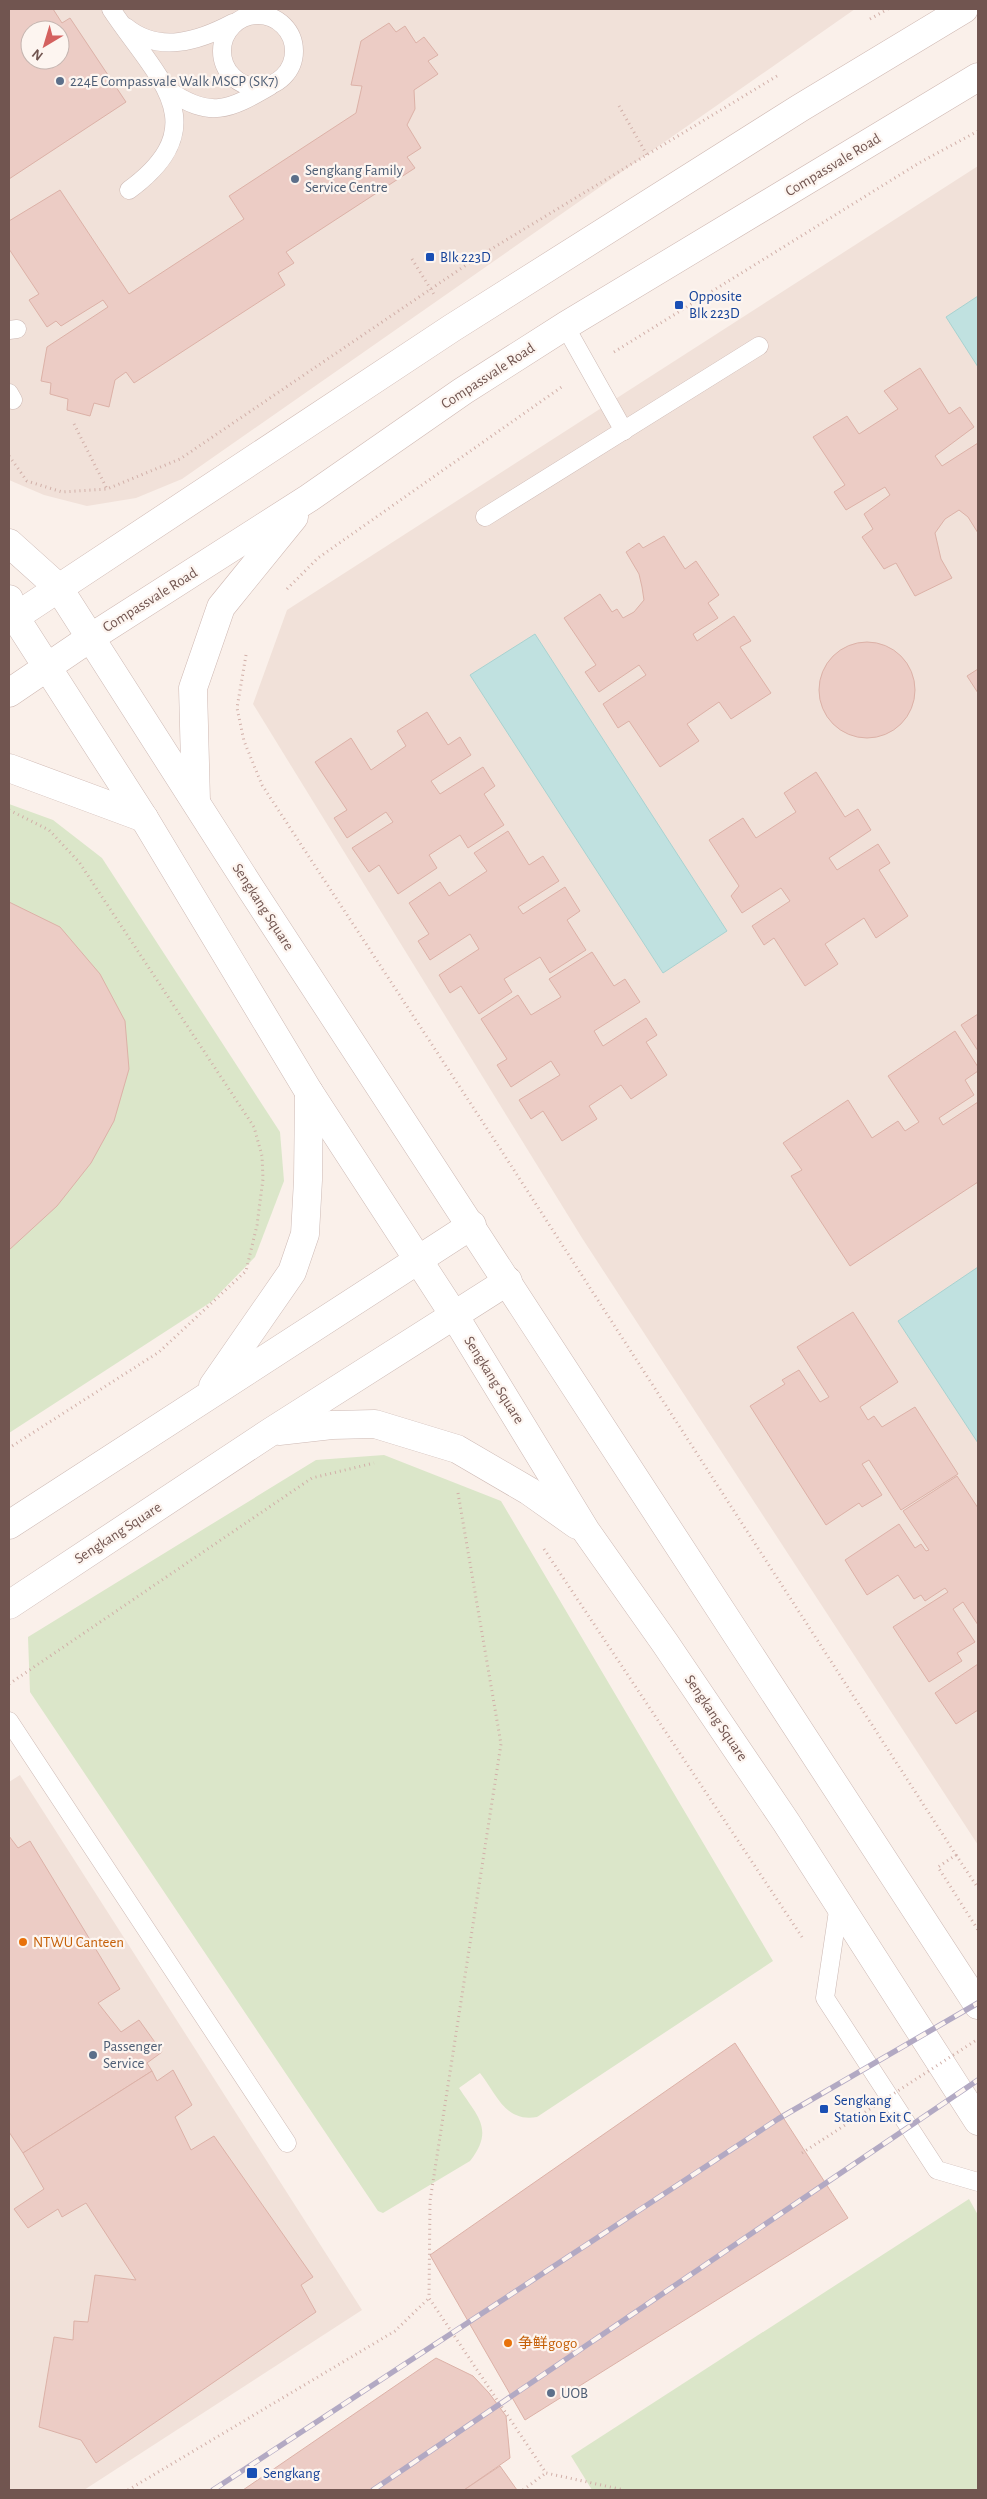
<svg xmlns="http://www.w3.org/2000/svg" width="987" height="2499" viewBox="0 0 987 2499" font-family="'Alegreya Sans','Noto Sans SC',sans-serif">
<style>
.residential{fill:#f1e1d9;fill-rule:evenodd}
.green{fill:#dbe6c9}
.water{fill:#c0e1e0;stroke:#a8d2d0}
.building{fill:#ecccc5;stroke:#dcb1a7;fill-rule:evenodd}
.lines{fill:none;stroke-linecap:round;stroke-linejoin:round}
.lane-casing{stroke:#cdb9b4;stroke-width:19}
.street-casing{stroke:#cdb9b4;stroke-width:29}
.secondary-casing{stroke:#cfb8b2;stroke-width:29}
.path{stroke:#d1afa8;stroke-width:3;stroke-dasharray:1 4;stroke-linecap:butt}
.lane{stroke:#fff;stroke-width:18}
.street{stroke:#fff;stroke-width:28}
.secondary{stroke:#fff;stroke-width:28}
.rail-casing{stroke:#b2a9c3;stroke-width:5.5}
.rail{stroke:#fdf5f0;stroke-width:4;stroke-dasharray:11;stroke-linecap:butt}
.path-bridge{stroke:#d1afa8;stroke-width:3;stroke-dasharray:1 4;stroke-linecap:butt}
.service-dot{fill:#5c6f8a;stroke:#fdf5f0;stroke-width:2}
.transit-dot{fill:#1a4fb4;stroke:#fdf5f0;stroke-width:2}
.food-dot{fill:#e8710a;stroke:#fdf5f0;stroke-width:2}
.labels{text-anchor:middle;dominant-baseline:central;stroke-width:4.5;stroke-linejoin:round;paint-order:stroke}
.service-label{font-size:15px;fill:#4e5e75;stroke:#fdf5f0;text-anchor:start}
.street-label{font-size:15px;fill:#715550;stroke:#fdf5f0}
.transit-label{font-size:15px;fill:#164399;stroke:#fdf5f0;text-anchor:start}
.food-label{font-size:15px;fill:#c56008;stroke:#fdf5f0;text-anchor:start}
</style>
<rect width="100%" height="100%" fill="#faf0ea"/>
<g class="residential">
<path d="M9 9H855L182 479 136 498 87 506 44 495 9 480ZM30 30H60V60H30Z"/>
<polygon points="978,166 978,1845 582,1238 253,704 287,610"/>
<polygon points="20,1775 362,2310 84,2490 9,2490 9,1782"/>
</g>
<g class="green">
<polygon points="9,804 53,820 102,858 280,1132 284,1181 255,1257 211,1302 9,1433"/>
<path d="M384 1455 501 1501 773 1961 537 2117C505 2123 496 2093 480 2073L459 2088C477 2116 495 2129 470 2161L383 2213 378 2211 30 1692 28 1637 316 1460Z"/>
<polygon points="969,2199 978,2215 978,2490 592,2490 571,2456"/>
</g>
<g class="water">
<polygon points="978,296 978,367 946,317"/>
<polygon points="535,634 727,931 663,973 470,675"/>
<polygon points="978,1267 978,1443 898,1321"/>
</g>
<g class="building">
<path d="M9 9H53L62 23 70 18 126 102 9 179ZM30 30H60V60H30Z"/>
<polygon points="389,23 396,32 405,26 416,43 424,37 438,55 428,61 438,74 414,90 415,109 407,125 421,148 407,157 415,168 286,252 294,263 278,273 285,285 134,383 126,372 115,380 109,407 94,403 90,416 67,410 68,399 50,394 51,383 41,381 47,347 108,307 103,300 61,326 56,321 47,327 29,300 39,294 9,249 9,221 60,190 129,294 244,219 229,196 356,113 362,86 351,85 361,41"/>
<polygon points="920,368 949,414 960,407 974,427 935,456 942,466 978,443 978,533 968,517 959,510 945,519 935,533 941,559 952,578 915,596 896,563 884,569 862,537 873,529 864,514 890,495 885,487 846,510 834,492 845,485 813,437 847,416 859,434 898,409 884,391"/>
<polygon points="664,536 685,569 696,561 719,595 708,603 718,618 693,634 697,641 734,616 751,641 740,647 771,693 731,719 719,702 687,724 699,741 660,767 629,721 618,728 603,704 646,675 639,665 599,692 585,672 596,665 564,618 600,594 612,612 617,609 623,618 634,612 644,600 642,587 639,574 626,552 639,543 643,548"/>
<circle cx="867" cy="690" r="48"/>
<polygon points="978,669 978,693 967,676"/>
<polygon points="427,712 448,745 460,737 471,755 431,781 440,794 483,767 495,786 484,794 504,825 468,848 460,835 429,855 437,868 398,894 379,865 369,872 352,848 393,822 386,812 347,838 334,818 347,810 315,762 351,738 371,770 406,746 397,731"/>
<polygon points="816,772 845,817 858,809 871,830 829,858 837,870 878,844 890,863 879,870 908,916 876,938 864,918 825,944 838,964 805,986 774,938 764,945 752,926 790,901 781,888 742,913 731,896 739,886 709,840 743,818 756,838 796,812 784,793"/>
<polygon points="508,831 529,865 543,856 559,881 518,907 523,914 565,887 580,911 567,920 586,950 550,973 540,957 504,979 512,992 479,1014 461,986 450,993 439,975 479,949 470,934 430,960 418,941 429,934 409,903 440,882 449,896 487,871 474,853"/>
<polygon points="9,902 60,927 100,974 125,1021 129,1069 114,1121 91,1163 57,1206 9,1250"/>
<polygon points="592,952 614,986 625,979 640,1002 594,1031 603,1046 646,1018 657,1035 646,1042 667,1075 631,1099 621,1085 589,1106 597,1119 562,1141 543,1111 531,1119 519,1100 560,1075 551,1061 511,1087 497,1065 507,1059 481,1019 518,995 531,1015 561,997 549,979"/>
<polygon points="978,1014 978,1051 961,1025"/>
<polygon points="955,1031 978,1067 978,1071 965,1080 974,1095 939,1118 943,1125 978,1102 978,1182 850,1266 791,1176 802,1170 783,1143 848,1100 872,1138 898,1121 905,1131 919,1122 888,1076"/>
<polygon points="853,1312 898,1382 860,1407 868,1420 874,1416 882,1427 915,1407 958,1474 901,1510 869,1460 862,1464 882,1495 862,1507 859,1503 826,1525 750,1406 785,1384 782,1380 799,1370 820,1402 829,1397 797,1347"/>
<polygon points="957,1476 978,1508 978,1625 963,1602 953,1609 975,1642 957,1653 962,1661 929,1682 893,1627 948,1592 945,1588 925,1601 921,1595 914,1599 898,1575 867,1595 845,1560 899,1524 915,1548 921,1544 926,1551 929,1550 903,1511"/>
<polygon points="978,1664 978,1710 956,1724 935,1693"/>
<polygon points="9,1836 18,1848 30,1841 120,1989 98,2003 121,2032 139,2020 162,2052 147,2063 152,2071 23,2153 9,2132"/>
<polygon points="735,2043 848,2218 525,2420 430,2255"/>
<polygon points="173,2070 192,2105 175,2117 191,2150 214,2136 313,2277 301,2285 316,2312 96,2463 81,2440 39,2427 54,2337 73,2340 74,2321 88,2322 95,2275 136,2280 86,2203 62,2217 58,2209 28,2228 14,2209 44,2189 23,2153 152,2071 157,2081"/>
<polygon points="436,2358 473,2376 489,2393 506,2416 510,2458 464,2490 243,2490"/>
<polygon points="500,2466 517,2490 464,2490"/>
</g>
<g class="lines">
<defs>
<g id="lane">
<path d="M111 9C155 76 219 124 129 190"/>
<circle cx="258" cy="51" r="36"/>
<path d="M126 27C159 54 199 41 233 23"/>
<path d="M168 90C210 119 229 110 270 86"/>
<polyline points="565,326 624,431"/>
<polyline points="9,330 17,329"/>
<polyline points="9,393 13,400"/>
<polyline points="485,517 759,346"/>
<polyline points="9,1721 287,2143"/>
<polyline points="839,1904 825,1998 937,2170 978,2182"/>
</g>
<g id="street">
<polyline points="9,543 58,587 251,889 978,2005"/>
<polyline points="9,599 15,617 144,818 309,1092 454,1315 586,1531 665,1643 786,1822 978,2121"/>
<polyline points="213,1386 292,1272 305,1234 308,1180 309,1092"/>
<polyline points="279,1431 332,1425 375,1424 457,1449 529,1491 577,1525"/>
<polyline points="9,1525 472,1225"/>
<polyline points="9,1605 272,1431 508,1281"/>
</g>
<g id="secondary">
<polyline points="9,621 452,328 800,108 964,9"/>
<polyline points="9,693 90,638 309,498 463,391 565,326 978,77"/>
<polyline points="9,768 144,818"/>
<polyline points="196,801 193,688 221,607 294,517"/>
</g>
</defs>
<use href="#lane" class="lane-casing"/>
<use href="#street" class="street-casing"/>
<use href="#secondary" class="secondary-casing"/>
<g class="path">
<polyline points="870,19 888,9"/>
<polyline points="619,106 647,155"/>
<polyline points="412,259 435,296"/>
<polyline points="614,352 919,163 978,131"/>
<polyline points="74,424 107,489"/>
<polyline points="9,456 27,481 62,492 107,489 180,459 478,257 777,76"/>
<polyline points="287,589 318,558 563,386"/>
<polyline points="246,655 237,708 244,741 262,785 501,1150 956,1855 938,1867 978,1930"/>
<polyline points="9,810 49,830 79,862 254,1127 262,1156 263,1179 257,1225 246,1271 159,1352 9,1448"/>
<polyline points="458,1493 501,1744 430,2201 429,2298 546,2473 624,2490"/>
<polyline points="544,1549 802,1937"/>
<polyline points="9,1684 312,1478 374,1463"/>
<polyline points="956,1855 978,1888"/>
<polyline points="128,2490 395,2331 429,2298"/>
<polyline points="523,2490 546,2473"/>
</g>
<use href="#lane" class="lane"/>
<use href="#street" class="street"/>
<use href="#secondary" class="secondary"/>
<defs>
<g id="rail">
<polyline points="213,2490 778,2119 978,2003"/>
<polyline points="373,2490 978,2080"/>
</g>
</defs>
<use href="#rail" class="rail-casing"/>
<use href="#rail" class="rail"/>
<polyline class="path-bridge" points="802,2153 978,2039"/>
</g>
<g class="service-dot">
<circle cx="60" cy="81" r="5"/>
<circle cx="295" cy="179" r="5"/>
<circle cx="93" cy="2055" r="5"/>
<circle cx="551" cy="2393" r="5"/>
</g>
<g class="transit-dot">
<rect x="425" y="252" width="10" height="10" rx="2.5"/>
<rect x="674" y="300" width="10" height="10" rx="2.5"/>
<rect x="819" y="2104" width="10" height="10" rx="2.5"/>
<rect x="246" y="2467" width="12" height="12" rx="2.5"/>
</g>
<g class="food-dot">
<circle cx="23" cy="1942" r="5"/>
<circle cx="508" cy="2343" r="5"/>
</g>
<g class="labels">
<g class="service-label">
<text x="70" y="81">224E Compassvale Walk MSCP (SK7)</text>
<text x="305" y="170">Sengkang Family<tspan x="305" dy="17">Service Centre</tspan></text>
<text x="103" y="2046">Passenger<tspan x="103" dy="17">Service</tspan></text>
<text x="561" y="2393">UOB</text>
</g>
<g class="street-label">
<text transform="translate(833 165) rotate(-31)">Compassvale Road</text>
<text transform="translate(488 376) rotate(-33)">Compassvale Road</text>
<text transform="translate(150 600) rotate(-32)">Compassvale Road</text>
<text transform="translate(263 907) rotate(57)">Sengkang Square</text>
<text transform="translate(494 1380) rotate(58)">Sengkang Square</text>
<text transform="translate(118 1533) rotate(-33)">Sengkang Square</text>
<text transform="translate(716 1718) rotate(56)">Sengkang Square</text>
</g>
<g class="transit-label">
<text x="440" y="257">Blk 223D</text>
<text x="689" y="296">Opposite<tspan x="689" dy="17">Blk 223D</tspan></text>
<text x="834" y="2100">Sengkang<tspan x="834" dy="17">Station Exit C</tspan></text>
<text x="263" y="2473">Sengkang</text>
</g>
<g class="food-label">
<text x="33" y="1942">NTWU Canteen</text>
<text x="518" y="2343">争鲜gogo</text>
</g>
</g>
<rect width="987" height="2499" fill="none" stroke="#715550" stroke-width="20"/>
<g transform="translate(45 45) rotate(218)"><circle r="24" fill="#fdf5f0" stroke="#c5b5b0"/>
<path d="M0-4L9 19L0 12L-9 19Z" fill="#d4615f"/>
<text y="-8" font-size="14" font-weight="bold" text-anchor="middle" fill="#715550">N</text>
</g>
</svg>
